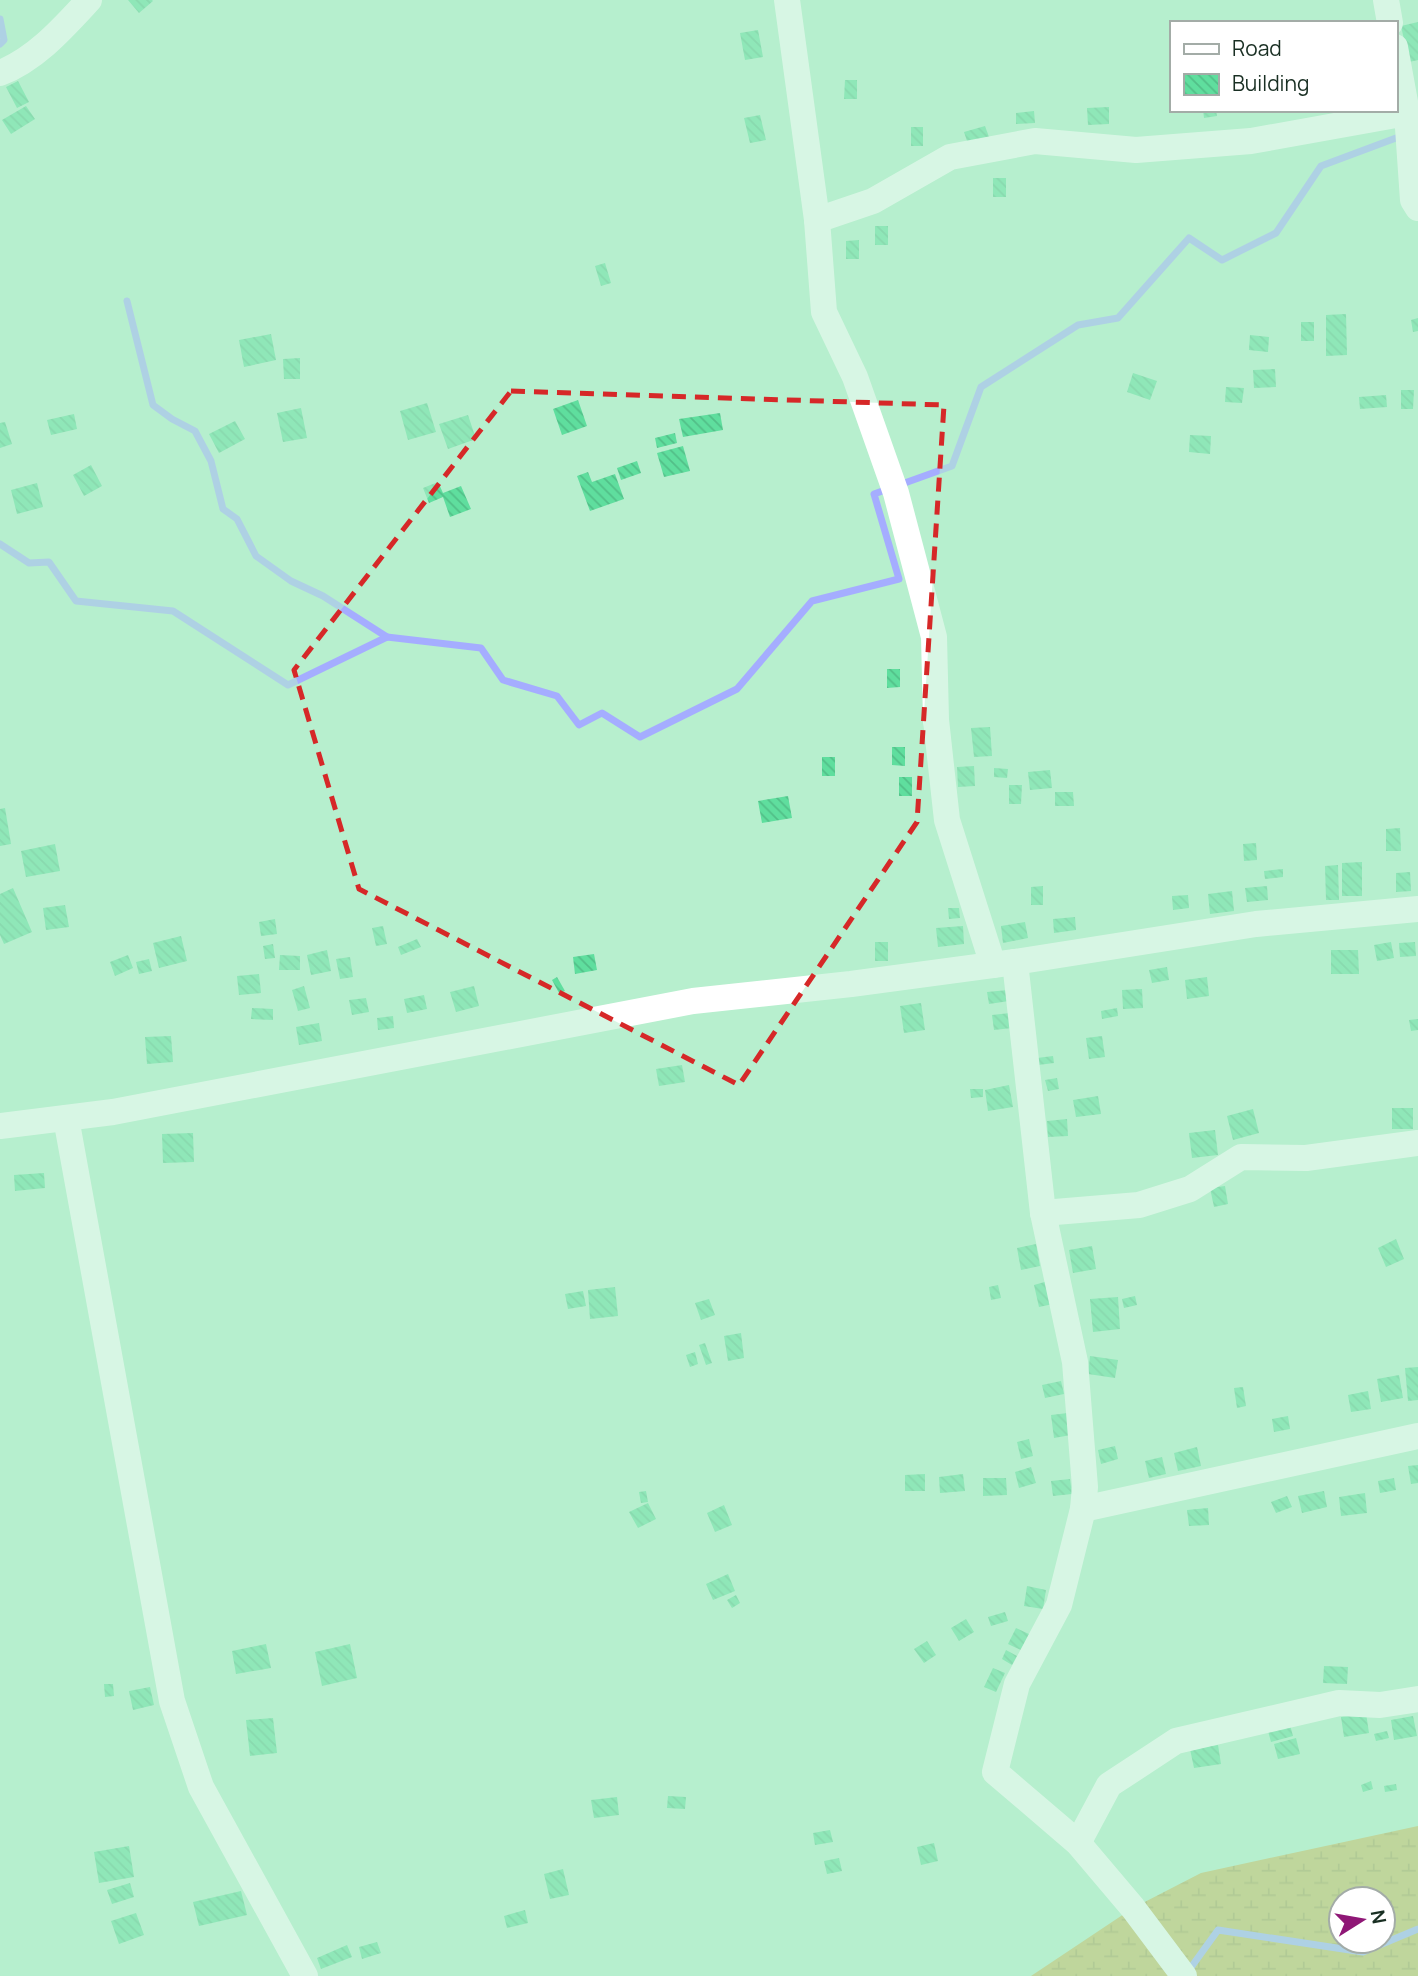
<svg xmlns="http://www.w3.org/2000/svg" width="1418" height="1976" viewBox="0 0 1418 1976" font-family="Manrope,sans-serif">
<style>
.wetland{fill:url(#wetland-marsh);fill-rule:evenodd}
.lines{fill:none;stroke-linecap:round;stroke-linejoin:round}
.stream{stroke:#a5adff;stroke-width:7}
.building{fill:url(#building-back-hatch)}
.minor{stroke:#fff;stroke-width:26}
.marked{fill:none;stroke:#d62828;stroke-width:5;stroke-dasharray:14 9;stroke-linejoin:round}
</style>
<defs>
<pattern id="wetland-marsh" width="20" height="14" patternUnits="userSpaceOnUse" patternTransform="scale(1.75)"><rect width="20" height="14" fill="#c9b85f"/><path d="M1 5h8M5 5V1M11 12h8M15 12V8" fill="none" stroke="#ac9e52"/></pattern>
<pattern id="building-back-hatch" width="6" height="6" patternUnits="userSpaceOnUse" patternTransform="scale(1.75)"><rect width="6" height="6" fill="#5fde9e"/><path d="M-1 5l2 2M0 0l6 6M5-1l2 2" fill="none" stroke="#52bf88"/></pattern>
</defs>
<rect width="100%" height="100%" fill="#b7efce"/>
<path class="wetland" d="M1418 1826V1976H1031L1133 1908 1201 1873ZM1341 1899H1383V1941H1341Z"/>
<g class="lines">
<g class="stream">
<polyline points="0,19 4,40 0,44"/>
<polyline points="127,301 153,405 172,419 195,431 211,461 223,509 237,519 256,556 291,581 323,596 387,637"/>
<polyline points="0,544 29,563 49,562 76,601 173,611 288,685 387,637 481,648 503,680 557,696 579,725 602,713 640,737 737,689 812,601 899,579 874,494 952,466 981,387 1078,325 1118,318 1189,238 1222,260 1276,233 1321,166 1404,135"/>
<polyline points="1192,1966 1218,1930 1363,1952 1418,1929"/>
</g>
</g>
<g class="building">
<polygon points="128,0 152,0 153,1 139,13"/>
<polygon points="1418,22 1418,60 1409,62 1401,26"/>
<polygon points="758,30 763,57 745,60 740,33"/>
<polygon points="845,80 857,80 857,99 844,99"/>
<polygon points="18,81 29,102 17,108 6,87"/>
<polygon points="26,106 35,119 11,134 2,120"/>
<polygon points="1109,107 1109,124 1088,125 1087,108"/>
<polygon points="1203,110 1216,110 1217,116 1204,118"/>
<polygon points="1034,111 1035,123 1016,124 1016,113"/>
<polygon points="760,115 766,140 750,143 744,118"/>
<polygon points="985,126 989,137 968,144 964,132"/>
<rect x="911" y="127" width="12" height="19"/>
<rect x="993" y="178" width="13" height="19"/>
<rect x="875" y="226" width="13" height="19"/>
<polygon points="859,240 859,259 846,259 846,241"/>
<polygon points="605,263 611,283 601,286 595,266"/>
<polygon points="1346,314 1347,355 1326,356 1326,315"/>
<polygon points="1418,318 1418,331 1413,332 1411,320"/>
<rect x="1301" y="322" width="13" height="19"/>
<polygon points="271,334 276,360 244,367 239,340"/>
<polygon points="1250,335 1269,337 1268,352 1249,350"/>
<polygon points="300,358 300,379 284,379 283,359"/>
<polygon points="1275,369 1276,387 1254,388 1253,370"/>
<polygon points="1133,373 1157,381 1150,400 1127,392"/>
<polygon points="1226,387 1244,388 1242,403 1225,402"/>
<polygon points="1401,390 1414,390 1413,409 1401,409"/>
<polygon points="1386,395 1387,407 1360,409 1359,397"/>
<polygon points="578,400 587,426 562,435 553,409"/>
<polygon points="427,403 436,432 408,440 400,411"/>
<polygon points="301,408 307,438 283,442 277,413"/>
<polygon points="720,413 723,430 683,437 679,419"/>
<polygon points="74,414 77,429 51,435 47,420"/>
<polygon points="468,415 476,439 448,449 439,424"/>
<polygon points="235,421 245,439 219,453 209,434"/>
<polygon points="5,422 12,444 0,448 0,423"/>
<polygon points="675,433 677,443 657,448 655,438"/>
<polygon points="1190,435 1211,436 1210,454 1189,452"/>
<polygon points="683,446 690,471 664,477 657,453"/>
<polygon points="637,461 641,473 621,480 617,468"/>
<polygon points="91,465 102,486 84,496 73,475"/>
<polygon points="588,472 592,482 615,474 624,499 590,511 577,476"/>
<polygon points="438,482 443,493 461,486 471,509 450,517 443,497 429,503 423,488"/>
<polygon points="37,483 43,507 17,514 11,490"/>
<polygon points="887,669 900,669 900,687 887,688"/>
<polygon points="990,727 992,756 974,757 971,728"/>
<polygon points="892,747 905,747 905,766 892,765"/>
<rect x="822" y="757" width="13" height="19"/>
<polygon points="974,766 975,786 958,787 957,767"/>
<polygon points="994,768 1008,769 1007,778 994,777"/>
<polygon points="1050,770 1052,788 1030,790 1028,772"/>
<rect x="899" y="777" width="13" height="19"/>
<polygon points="1009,785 1022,785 1021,804 1009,804"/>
<polygon points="1055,792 1073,792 1074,806 1055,806"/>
<polygon points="788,796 792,818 762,823 758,801"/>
<polygon points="5,808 11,844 0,846 0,809"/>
<polygon points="1400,828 1401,851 1386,851 1386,829"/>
<polygon points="1256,843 1257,860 1244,861 1243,844"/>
<polygon points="55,844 60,871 26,877 21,851"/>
<polygon points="1362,862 1362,896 1342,896 1342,863"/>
<polygon points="1338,865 1339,900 1326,900 1325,866"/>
<polygon points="1283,869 1283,877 1265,879 1264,871"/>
<polygon points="1410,872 1411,891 1396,892 1396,873"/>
<polygon points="1043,886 1043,905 1031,905 1031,887"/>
<polygon points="1267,886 1268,900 1247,902 1245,888"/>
<polygon points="13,888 32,932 4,944 0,935 0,894"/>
<polygon points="1232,891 1234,911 1210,914 1208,894"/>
<polygon points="1188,895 1189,908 1173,910 1172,896"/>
<polygon points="65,905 69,927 46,930 43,908"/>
<polygon points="948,908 959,908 960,918 949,919"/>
<polygon points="1075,917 1076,930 1054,933 1053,919"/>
<polygon points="275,919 277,934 261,936 259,922"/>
<polygon points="1025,922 1028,938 1003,943 1001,926"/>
<polygon points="383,926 387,944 376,946 372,928"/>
<polygon points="963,926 964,944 938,947 936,928"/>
<polygon points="181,936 187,961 159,968 153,943"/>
<polygon points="417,939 421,947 401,955 398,947"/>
<rect x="875" y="942" width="13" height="19"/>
<polygon points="1391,942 1394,958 1377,961 1374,945"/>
<polygon points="1415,942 1416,956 1400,957 1399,943"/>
<polygon points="273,944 275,958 265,959 263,946"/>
<polygon points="327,950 331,971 311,975 307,955"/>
<polygon points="1331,950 1358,950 1359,974 1331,974"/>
<polygon points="594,954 597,970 575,974 573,957"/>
<polygon points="128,955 133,968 115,976 110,962"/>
<polygon points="280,955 300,956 300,970 279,970"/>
<polygon points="350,957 353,977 340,979 336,959"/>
<polygon points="149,959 152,971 139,974 136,962"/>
<polygon points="1167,967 1169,980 1152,983 1149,970"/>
<polygon points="259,974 261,993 239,995 237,976"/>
<polygon points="557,977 565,991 559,993 552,980"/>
<polygon points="1207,977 1209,996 1187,999 1185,980"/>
<polygon points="304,986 310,1008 298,1011 292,990"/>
<polygon points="474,986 479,1006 456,1012 450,992"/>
<polygon points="1142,989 1143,1008 1123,1009 1122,990"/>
<polygon points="1008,990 1009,1001 989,1004 987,992"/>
<polygon points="424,995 427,1009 407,1013 404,999"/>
<polygon points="366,998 369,1012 352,1015 349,1000"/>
<polygon points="921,1003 925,1030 904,1033 900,1006"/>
<polygon points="252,1008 273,1009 273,1020 251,1019"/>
<polygon points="1117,1008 1118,1016 1102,1019 1101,1011"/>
<polygon points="1010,1013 1012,1028 994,1030 992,1015"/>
<polygon points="393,1016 394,1028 378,1030 377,1018"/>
<polygon points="1418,1019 1418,1030 1411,1031 1409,1020"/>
<polygon points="319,1023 322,1041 299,1045 296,1027"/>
<polygon points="171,1036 173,1062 147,1064 145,1037"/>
<polygon points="1102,1036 1105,1057 1089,1059 1086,1038"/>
<polygon points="1053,1056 1054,1063 1038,1065 1037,1058"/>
<polygon points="682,1065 685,1082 659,1086 656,1069"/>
<polygon points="1057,1078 1059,1089 1048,1091 1045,1080"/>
<polygon points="1009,1085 1013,1107 988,1111 985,1090"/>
<polygon points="970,1089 983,1089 983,1097 971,1098"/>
<polygon points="1098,1096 1101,1114 1076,1117 1073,1100"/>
<rect x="1392" y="1108" width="21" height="21"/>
<polygon points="1253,1109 1259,1133 1233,1140 1227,1116"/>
<polygon points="1067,1119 1068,1136 1048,1137 1047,1121"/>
<polygon points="1215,1130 1218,1155 1192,1158 1189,1133"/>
<polygon points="193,1133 194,1162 163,1163 162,1134"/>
<polygon points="44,1173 45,1188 15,1191 14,1175"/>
<polygon points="1225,1186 1228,1204 1214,1207 1210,1188"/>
<polygon points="1396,1239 1404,1259 1386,1267 1378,1248"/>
<polygon points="1036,1244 1040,1266 1021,1270 1017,1248"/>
<polygon points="1092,1246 1096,1269 1073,1273 1069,1250"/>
<polygon points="1048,1281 1053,1304 1039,1307 1034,1285"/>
<polygon points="998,1285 1001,1298 991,1300 989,1287"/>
<polygon points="615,1287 618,1316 590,1319 588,1290"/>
<polygon points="583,1291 586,1306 568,1309 565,1294"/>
<polygon points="1135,1296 1137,1305 1124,1308 1122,1299"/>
<polygon points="1118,1297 1120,1329 1093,1332 1090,1299"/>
<polygon points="709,1299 715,1315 701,1320 695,1303"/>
<polygon points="741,1333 744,1358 728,1361 724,1336"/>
<polygon points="705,1343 712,1363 706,1365 699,1345"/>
<polygon points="695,1352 698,1364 690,1367 686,1355"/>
<polygon points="1090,1356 1118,1360 1115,1378 1088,1374"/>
<polygon points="1418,1367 1418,1400 1408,1401 1405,1368"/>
<polygon points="1399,1375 1403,1398 1381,1402 1377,1379"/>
<polygon points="1061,1381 1064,1394 1045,1398 1042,1385"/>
<polygon points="1243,1387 1246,1406 1237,1408 1234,1388"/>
<polygon points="1368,1391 1371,1409 1351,1412 1348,1395"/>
<polygon points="1068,1413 1071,1435 1054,1438 1051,1415"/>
<polygon points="1288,1416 1290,1429 1274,1432 1272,1419"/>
<polygon points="1029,1439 1033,1456 1021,1459 1017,1442"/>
<polygon points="1115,1446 1118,1459 1101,1464 1098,1450"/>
<polygon points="1197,1447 1201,1466 1178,1471 1174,1453"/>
<polygon points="1162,1457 1166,1474 1149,1478 1145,1461"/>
<polygon points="1418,1465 1418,1483 1411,1484 1408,1466"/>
<polygon points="1031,1467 1036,1483 1019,1488 1015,1472"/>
<polygon points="925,1474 925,1491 905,1491 905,1475"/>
<polygon points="963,1474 965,1491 940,1493 939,1477"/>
<polygon points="983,1478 1006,1478 1007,1495 983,1496"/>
<polygon points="1394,1478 1396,1490 1380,1493 1378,1481"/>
<polygon points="1070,1479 1072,1494 1053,1496 1051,1481"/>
<polygon points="646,1491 648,1502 641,1503 639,1492"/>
<polygon points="1324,1491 1327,1507 1302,1513 1298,1496"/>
<polygon points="1365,1493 1367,1513 1341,1516 1339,1497"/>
<polygon points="1287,1496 1292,1507 1276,1513 1271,1502"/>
<polygon points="648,1503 656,1519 638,1528 629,1512"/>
<polygon points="724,1505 732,1525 715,1532 707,1513"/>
<polygon points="1208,1508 1209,1525 1189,1526 1187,1510"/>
<polygon points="728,1574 735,1591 713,1600 706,1584"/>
<polygon points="1027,1586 1046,1590 1043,1609 1024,1606"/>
<polygon points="736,1595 740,1603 732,1608 727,1600"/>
<polygon points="1005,1612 1008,1621 991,1626 988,1617"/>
<polygon points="966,1619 974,1632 959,1641 951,1628"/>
<polygon points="1016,1628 1031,1635 1023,1651 1008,1644"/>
<polygon points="927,1641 936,1655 924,1663 914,1649"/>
<polygon points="266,1644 271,1668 236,1674 232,1651"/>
<polygon points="350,1644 357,1678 322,1686 315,1652"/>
<polygon points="1006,1650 1017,1656 1012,1665 1002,1659"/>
<polygon points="1324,1666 1348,1667 1347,1684 1323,1683"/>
<polygon points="993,1668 1005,1673 996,1692 984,1687"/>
<polygon points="104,1684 113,1684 114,1696 105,1697"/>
<polygon points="150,1687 154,1705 133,1710 129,1691"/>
<polygon points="1366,1713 1369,1733 1344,1737 1341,1717"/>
<polygon points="1413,1716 1417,1736 1394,1740 1391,1720"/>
<polygon points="273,1718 277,1753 250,1756 246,1720"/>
<polygon points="1290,1725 1293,1736 1271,1742 1268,1731"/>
<polygon points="1387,1731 1389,1738 1376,1741 1374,1734"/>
<polygon points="1296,1738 1300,1754 1278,1759 1274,1744"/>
<polygon points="1218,1745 1221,1764 1194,1768 1190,1749"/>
<polygon points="1371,1781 1373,1789 1363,1792 1361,1785"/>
<polygon points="1396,1784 1397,1790 1385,1792 1384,1786"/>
<polygon points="668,1796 686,1797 685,1809 667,1808"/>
<polygon points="617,1797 619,1815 594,1818 591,1800"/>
<polygon points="830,1830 833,1842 815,1845 813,1833"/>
<polygon points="934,1843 938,1861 921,1865 917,1847"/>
<polygon points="129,1846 134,1877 99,1883 94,1852"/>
<polygon points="839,1858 842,1871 827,1874 824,1861"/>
<polygon points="563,1869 569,1895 550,1899 544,1874"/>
<polygon points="130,1883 134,1897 112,1904 107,1890"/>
<polygon points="241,1891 247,1915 199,1926 193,1902"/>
<polygon points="525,1910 528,1923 507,1928 504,1916"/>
<polygon points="136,1913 144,1935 119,1944 111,1921"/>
<polygon points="377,1942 381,1953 362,1959 359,1947"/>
<polygon points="347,1945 352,1957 321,1969 317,1958"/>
</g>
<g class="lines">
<g class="minor">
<polyline points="787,0 817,220 824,312 855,377 896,493 934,637 936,720 947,820 993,965"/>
<polyline points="1386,0 1390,23"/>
<polyline points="1395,47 1407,113 1413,200 1418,208"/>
<path d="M0 73C36 59 63 28 89 0"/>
<polyline points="817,220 873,201 950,157 1035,141 1136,150 1251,141 1407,113"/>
<polyline points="1015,962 1043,1213 1075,1362 1085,1487 1083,1509 1059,1605 1017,1684 995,1772 1078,1843 1133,1908 1184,1976"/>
<polyline points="66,1118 172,1701 201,1787 305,1976"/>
<polyline points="0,1126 113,1112 693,1001 851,984 1015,962 1256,924 1418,909"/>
<polyline points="1043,1213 1139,1205 1190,1189 1241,1157 1306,1158 1418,1143"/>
<polyline points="1083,1509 1418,1436"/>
<polyline points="1078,1843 1109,1785 1176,1741 1339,1703 1380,1705 1418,1699"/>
</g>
</g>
<path d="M0 0H1418V1976H0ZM511 391 944 405 917 822 739 1085 359 889 294 670Z" fill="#b7efce" fill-opacity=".55" fill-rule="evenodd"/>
<path class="marked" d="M511 391 944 405 917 822 739 1085 359 889 294 670Z"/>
<rect x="1170" y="21" width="228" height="91" fill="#ffffff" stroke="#a3aca7" stroke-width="2"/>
<rect x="1184" y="44" width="35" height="10" fill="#ffffff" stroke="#a3aca7" stroke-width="2"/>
<text x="1232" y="56" font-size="21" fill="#192f23">Road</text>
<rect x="1184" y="74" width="35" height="21" fill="url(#building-back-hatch)" stroke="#a3aca7" stroke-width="2"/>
<text x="1232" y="91" font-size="21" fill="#192f23">Building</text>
<g transform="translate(1362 1920) rotate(79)"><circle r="33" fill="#ffffff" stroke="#a3aca7" stroke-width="2"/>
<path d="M0-5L12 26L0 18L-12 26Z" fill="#8f1776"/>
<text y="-10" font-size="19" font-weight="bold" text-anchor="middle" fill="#192f23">N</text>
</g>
</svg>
